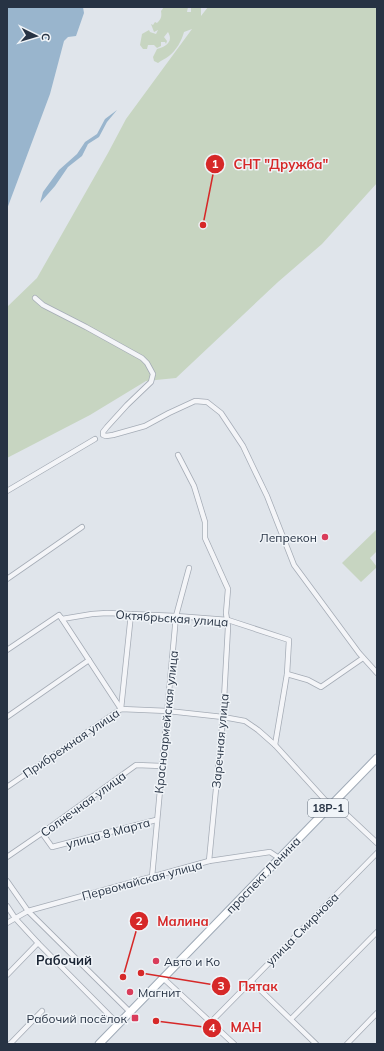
<svg xmlns="http://www.w3.org/2000/svg" width="384" height="1051" viewBox="0 0 384 1051" font-family="Mulish,sans-serif">
<style>
.green{fill:#c7d5c1}
.water{fill:#99b5cd}
.lines{fill:none;stroke-linecap:round;stroke-linejoin:round}
.minor-casing{stroke:#a5acb6;stroke-width:6}
.primary-casing{stroke:#9faab7;stroke-width:9}
.minor{stroke:#f4f5f8;stroke-width:4.5}
.primary{stroke:#fff;stroke-width:7}
.poi-dot{fill:#d93c5a;stroke:#f0f4f8;stroke-width:1.5}
.labels{text-anchor:middle;dominant-baseline:central;stroke-width:3;stroke-linejoin:round;paint-order:stroke}
.shield{fill:#f0f4f8;stroke:#636d7a;stroke-width:1}
.shield-label{font-size:11px;font-weight:bold;fill:#273344}
.poi-label{font-size:12px;fill:#273344;stroke:#f0f4f8;text-anchor:end}
.street-label{font-size:12px;fill:#273344;stroke:#f0f4f8}
.neighbourhood-label{font-size:13px;font-weight:bold;fill:#1a2434;stroke:#f0f4f8}
.leader{fill:none;stroke:#d62828;stroke-width:1.5}
.callout-dot{fill:#d62828;stroke:#f0f4f8;stroke-width:1.5}
.mark-label{font-size:12px;text-anchor:middle;font-weight:bold;fill:#fff}
.callout-label{font-size:13px;text-anchor:middle;font-weight:bold;fill:#d62828;stroke:#f0f4f8;stroke-width:3;stroke-linejoin:round;paint-order:stroke}
</style>
<rect width="100%" height="100%" fill="#e0e5eb"/>
<g class="green">
<path d="M164 7H188L187 12H191V7H201V16L208 7H377V183L322 244 278 282 176 378 146 381 90 415 7 458V307L37 278 108 153 126 119 192 29 184 32C182 40 176 51 169 56 165 59 162 60 158 63L154 61 153 57 157 49C165 47 174 42 168 32L164 37 167 41 166 44 165 42H161V46L157 48 154 45H148L147 49H143L140 45 142 34 149 30 150 32 156 34 158 30 154 32 151 24 153 25 155 22 157 23C161 19 162 17 161 11Z"/>
<polygon points="377,529 377,551 370,558 377,567 361,582 342,563"/>
</g>
<g class="water">
<polygon points="7,7 83,7 84,13 76,36 68,37 64,41 50,94 7,209"/>
<polygon points="117,110 107,122 99,137 88,144 82,156 68,167 55,186 40,203 43,192 59,170 77,154 85,142 97,134 105,119"/>
</g>
<g class="lines">
<defs>
<g id="minor">
<polyline points="35,298 43,305 86,327 142,358 147,363 153,374 151,382 127,405 107,427 103,432 103,435 106,436 113,435 145,426 169,413 195,401 207,402 221,413 243,446 252,465 267,496 294,565 359,653 377,673"/>
<polyline points="178,455 194,486 205,522 205,538 228,589 226,613 228,627 223,717 209,861"/>
<polyline points="7,491 95,439"/>
<polyline points="7,579 82,527"/>
<polyline points="62,619 121,709"/>
<polyline points="7,650 59,615 62,619 92,614 107,613 176,616 228,620 289,640 287,674 275,745"/>
<polyline points="287,674 308,680 321,687 363,658"/>
<polyline points="121,709 131,614"/>
<polyline points="7,717 89,660"/>
<polyline points="7,787 121,709 168,711 223,717 245,721 258,730 275,745 325,800 345,813 377,843"/>
<polyline points="42,833 52,847 156,820"/>
<polyline points="7,857 42,833 136,765 162,766"/>
<polyline points="152,877 176,616 189,568"/>
<polyline points="7,881 28,911 130,1012"/>
<polyline points="7,906 15,918 38,943 118,1024"/>
<polyline points="7,923 28,911 209,861 270,852 279,858"/>
<polyline points="7,975 38,943"/>
<polyline points="163,978 234,1044"/>
<polyline points="251,981 316,1044"/>
<polyline points="291,1019 377,932"/>
<polyline points="211,1022 377,853"/>
<polyline points="10,1044 42,1011"/>
<polyline points="347,1044 377,1013"/>
</g>
<polyline id="primary" points="99,1044 377,758"/>
</defs>
<use href="#minor" class="minor-casing"/>
<use href="#primary" class="primary-casing"/>
<use href="#minor" class="minor"/>
<use href="#primary" class="primary"/>
</g>
<g class="poi-dot">
<circle cx="325" cy="537" r="4"/>
<circle cx="156" cy="961" r="4"/>
<circle cx="130" cy="992" r="4"/>
<rect x="131" y="1014" width="8" height="8" rx="2"/>
</g>
<g class="labels">
<rect class="shield" x="308" y="799" width="40" height="18" rx="3"/>
<g class="shield-label">
<text x="328" y="808">18Р-1</text>
</g>
<g class="poi-label">
<text x="317" y="537">Лепрекон</text>
<text x="164" y="961" text-anchor="start">Авто и Ко</text>
<text x="138" y="992" text-anchor="start">Магнит</text>
<text x="127" y="1018">Рабочий посёлок</text>
</g>
<g class="street-label">
<text transform="translate(172 618) rotate(4)">Октябрьская улица</text>
<text transform="translate(166 722) rotate(-84)">Красноармейская улица</text>
<text transform="translate(220 741) rotate(-85)">Заречная улица</text>
<text transform="translate(71 743) rotate(-34)">Прибрежная улица</text>
<text transform="translate(83 804) rotate(-36)">Солнечная улица</text>
<text transform="translate(108 833) rotate(-15)">улица 8 Марта</text>
<text transform="translate(263 875) rotate(-46)">проспект Ленина</text>
<text transform="translate(142 880) rotate(-15)">Первомайская улица</text>
<text transform="translate(302 929) rotate(-45)">улица Смирнова</text>
</g>
<g class="neighbourhood-label">
<text x="64" y="960">Рабочий</text>
</g>
</g>
<path class="leader" d="M203 225L215 164M123 977L139 921M141 973L221 986M156 1021L212 1028"/>
<g class="callout-dot">
<circle cx="203" cy="225" r="4"/>
<circle cx="123" cy="977" r="4"/>
<circle cx="141" cy="973" r="4"/>
<circle cx="156" cy="1021" r="4"/>
<circle cx="215" cy="164" r="10"/>
<circle cx="139" cy="921" r="10"/>
<circle cx="221" cy="986" r="10"/>
<circle cx="212" cy="1028" r="10"/>
</g>
<g class="mark-label">
<text x="215" y="168">1</text>
<text x="139" y="925">2</text>
<text x="221" y="990">3</text>
<text x="212" y="1032">4</text>
</g>
<g class="callout-label">
<text x="281" y="169">СНТ "Дружба"</text>
<text x="183" y="926">Малина</text>
<text x="258" y="991">Пятак</text>
<text x="246" y="1032">МАН</text>
</g>
<rect width="384" height="1051" fill="none" stroke="#273344" stroke-width="16"/>
<g transform="translate(36 36) rotate(95)" stroke="#f0f4f8" stroke-width="3" paint-order="stroke">
<path d="M0-3L7 15L0 10L-7 15Z" fill="#273344"/>
<text y="-6" font-size="11" font-weight="bold" text-anchor="middle" fill="#273344">С</text>
</g>
</svg>
